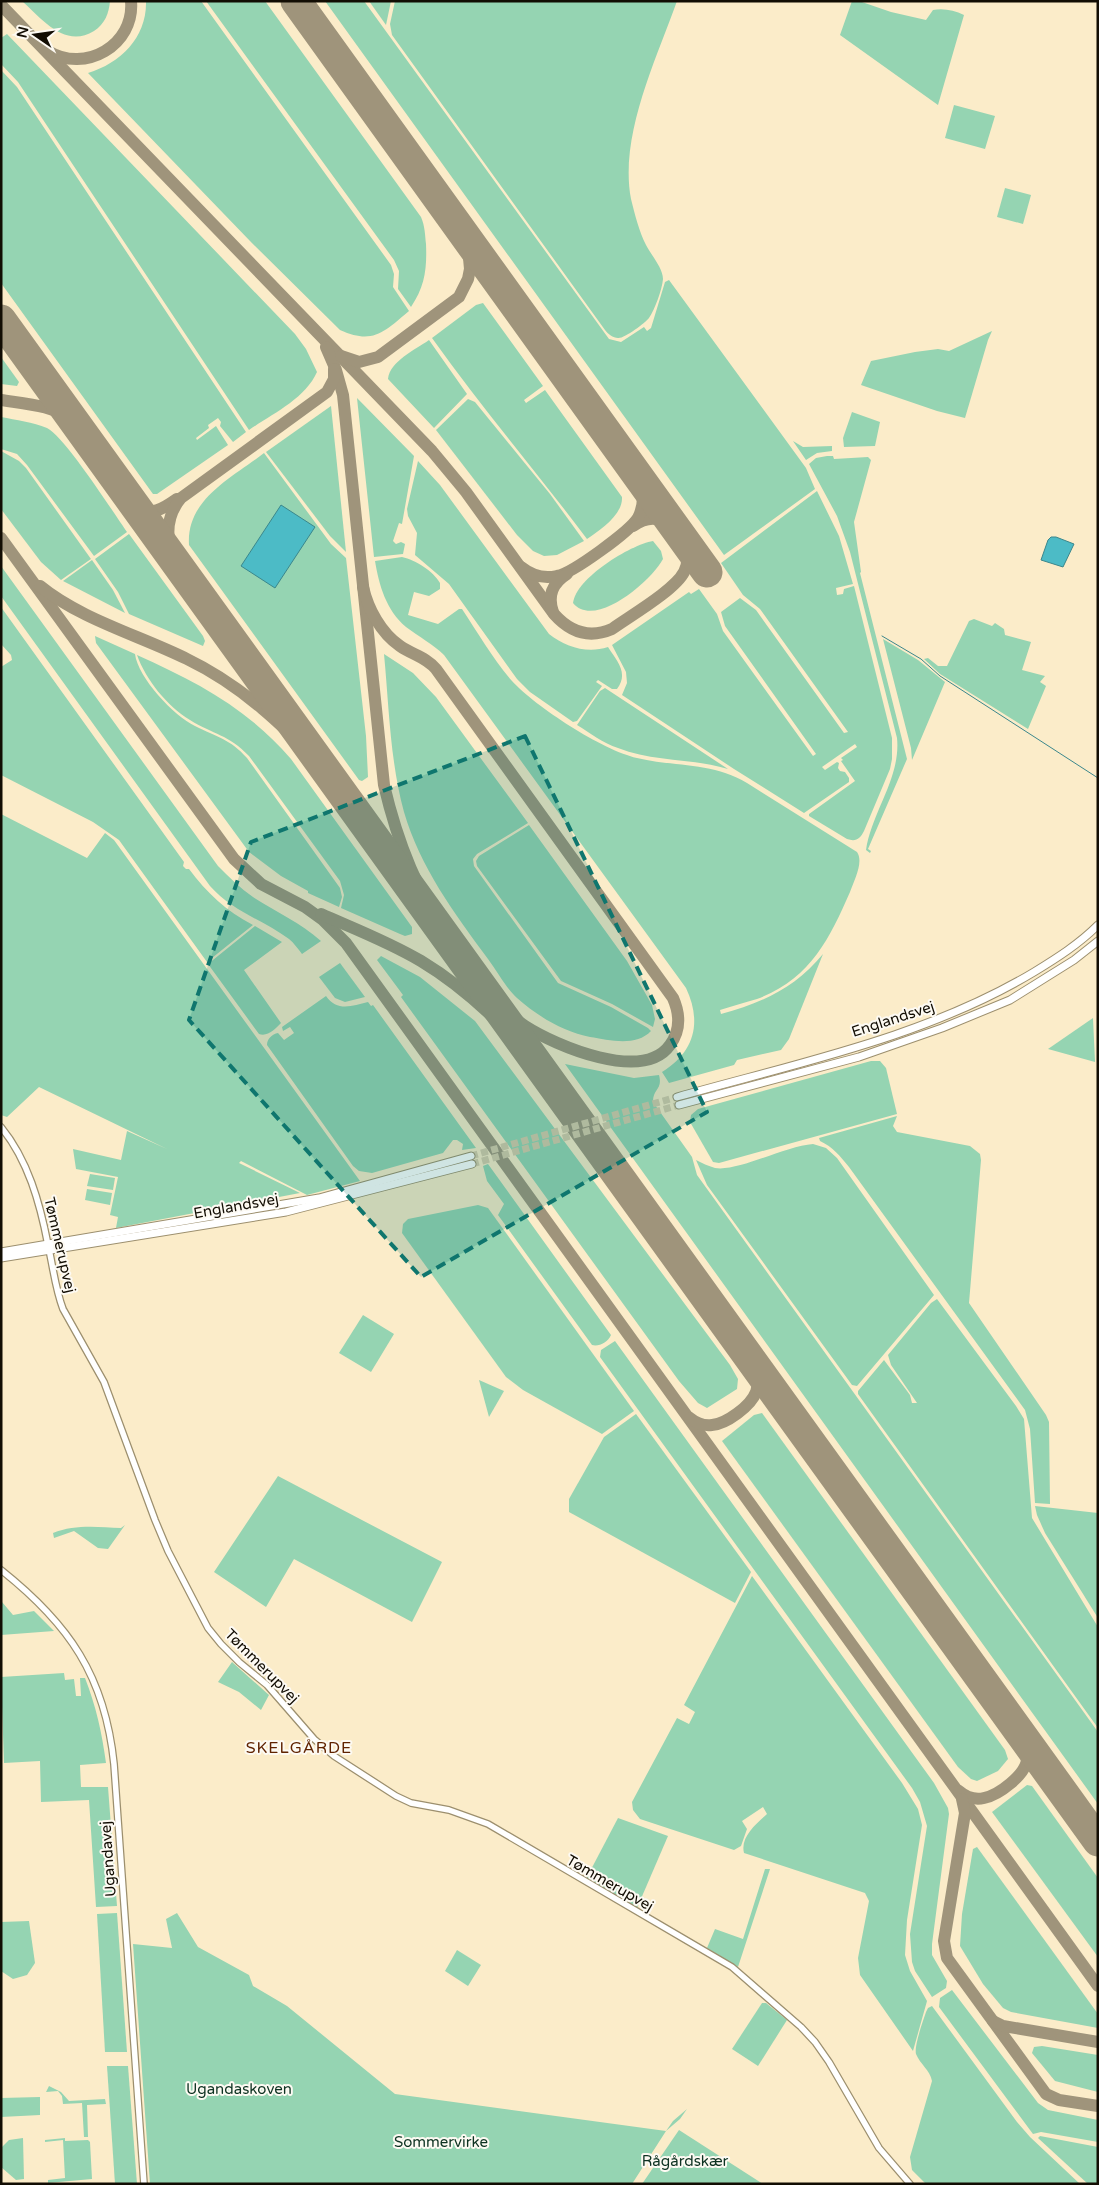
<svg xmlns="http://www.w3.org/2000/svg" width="1099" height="2185" viewBox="0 0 1099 2185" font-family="'Varela Round',sans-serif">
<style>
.green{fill:#95d4b2}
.water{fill:#4cbbc6;stroke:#3b878c}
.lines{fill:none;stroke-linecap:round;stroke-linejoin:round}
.stream{stroke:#3b878c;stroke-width:1}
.taxiway{stroke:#9f947b;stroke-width:12}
.runway{stroke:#9f947b;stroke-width:31}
.major-tunnel{stroke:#d8cbab;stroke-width:7;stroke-dasharray:7 3.5;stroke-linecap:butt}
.minor-casing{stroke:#9c8f6e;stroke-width:8}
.major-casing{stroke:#9c8f6e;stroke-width:9}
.minor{stroke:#fff;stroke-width:5.5}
.major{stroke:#fff;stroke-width:7}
.marked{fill:#0f766e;fill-opacity:0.2;stroke:#0f766e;stroke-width:4;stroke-dasharray:10 6;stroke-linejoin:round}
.labels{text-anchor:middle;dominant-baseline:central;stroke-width:4;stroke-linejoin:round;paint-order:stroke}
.street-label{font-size:15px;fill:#120d03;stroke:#fdfaf3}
.park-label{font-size:15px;fill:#0d3221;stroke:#fdfaf3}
.neighbourhood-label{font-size:16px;letter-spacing:1px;fill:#602300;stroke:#fdfaf3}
</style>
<rect width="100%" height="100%" fill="#fbecc9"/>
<g class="green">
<path d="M22 1H110C109 13 105 24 94 31 65 49 42 19 22 1Z"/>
<path d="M146 1H201L391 265 394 274 393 287 409 311C384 332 373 345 340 330L250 241 88 73C121 63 147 37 146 1Z"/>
<path d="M206 1H265L421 217C425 226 425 235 426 244 427 269 425 286 411 307L398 289 399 271 394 260Z"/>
<polygon points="325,1 364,1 609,339 621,342 644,327 647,331 651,328 665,282 669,280 806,468 815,489 724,555"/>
<polygon points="369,1 391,1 386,25"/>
<path d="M395 1H677C656 60 619 136 631 199 635 215 639 231 646 245 651 255 663 268 663 279 662 290 655 309 649 318 645 323 624 339 618 338 613 338 608 334 605 330L392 35 390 24Z"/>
<path d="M852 1H859L891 12 926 20 933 10C943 8 954 10 964 15L938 105 840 35Z"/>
<path d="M7 34 295 334 306 349 317 372C305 399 272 414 249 430L18 82 1 64V38Z"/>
<polygon points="1,70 17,87 246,432 233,442 220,426 221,422 218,418 208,425 209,428 196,438 197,440 216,426 228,445 157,494 153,494 1,283"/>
<polygon points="954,105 995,116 985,149 945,138"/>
<polygon points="1005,188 1031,195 1023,224 997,217"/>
<path d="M483 303 543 386 524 400 526 403 545 390 622 497C623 515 600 530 587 539 536 471 481 407 432 338L476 305Z"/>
<polygon points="992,331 988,340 965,418 937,411 861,385 871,361 915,352 938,349 949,351"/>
<path d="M429 340 467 394 434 428 388 379C390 361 415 350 429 340Z"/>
<polygon points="1,357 19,382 17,386 1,384"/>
<polygon points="357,398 414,456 402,524 399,523 393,541 396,544 401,542 405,544 403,554 374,557"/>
<polygon points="468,399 475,402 550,494 584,541 557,555 544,556 533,551 517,535 436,430"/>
<polygon points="331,406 346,552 330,536 266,452"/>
<polygon points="852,412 880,422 875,446 844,447 843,438"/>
<path d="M1 417C16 420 33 422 47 428 65 437 113 512 127 532L94 556 27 465 17 454 1 449Z"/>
<polygon points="793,441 803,447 832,446 832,451 817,453 806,460"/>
<polygon points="1,451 19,461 26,468 91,559 61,580 41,562 1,509"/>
<path d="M264 453 331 544 346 558 366 736 368 777 362 781 359 780 189 545C186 499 232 478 264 453Z"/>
<path d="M827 456H833L834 459 868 457 871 460 854 522 861 572 860 573 907 759 868 849 871 851 870 853 866 850C872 811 901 778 897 738L850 552 837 516 809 464 816 458Z"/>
<path d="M418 461 440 485 549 634C566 647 587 654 608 647 617 661 629 673 617 689H612L598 680 596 682 602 686 577 721 573 722 530 692 517 679 449 584 415 555 417 533 408 516 407 509Z"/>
<path d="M817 491 839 536 853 584 836 588 837 595 843 594 844 589 854 586 892 738V759L890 769 864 831C860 839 856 842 847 839L809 816V814L855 781 841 761 843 760 841 758 857 747 855 744 822 767 825 770 837 762 839 763 838 768 840 771 845 772 849 778V782L804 813 734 769 622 695 627 683 626 672 612 645 689 592 691 594 699 589 717 614 723 631 813 756 816 754 725 626 721 612 740 598 756 610 844 733 848 732 760 609 743 595 721 563Z"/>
<polygon points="129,534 203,636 205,641 203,646 129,614 118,592 95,559"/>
<path d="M653 541 661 551 663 559C652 580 595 630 573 603 576 578 630 545 653 541Z"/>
<path d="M402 557C416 560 433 571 440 583V589L429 596 414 592 408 615 438 624 459 609H462C478 633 493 659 512 681 536 707 602 750 637 758 674 767 713 762 747 783L857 852C864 862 854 881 850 892 829 940 810 979 757 999 744 1003 732 1006 720 1010L721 1014C762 1003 795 988 823 954L789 1039 781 1050 737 1060 734 1065 669 1083 662 1072C695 1052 702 1022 686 988L444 655C433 644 419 637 406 627 386 610 379 585 375 561Z"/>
<polygon points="92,560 113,590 125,613 63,581"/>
<path d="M1 566 218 866C229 877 240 888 253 897 276 912 300 922 321 941L302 954C298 949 294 943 289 939 263 920 232 911 210 886L1 596Z"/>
<path d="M1 607 184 862 183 866 186 869H189C207 893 226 911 253 925L207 962 119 840 93 822 1 775V667L12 660 11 655 1 644Z"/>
<polygon points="974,619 992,626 995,623 1004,629 1005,635 1031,642 1022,670 1045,676 1040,682 1046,686 1028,729 940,674 924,659 928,658 938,666 947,666 969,621"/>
<path d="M95 636 135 654C138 678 174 716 195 726 217 737 230 739 247 758L340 888 342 897 339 907 308 893V891L281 876 249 852 96 643Z"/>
<polygon points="883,639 918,660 945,682 912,760 911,748"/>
<path d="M384 654 413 673 436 697 528 823 477 854 473 859 474 866 558 983 611 1007 648 1028 651 1031C636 1047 609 1040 590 1037 564 1032 537 1016 517 998 506 988 497 971 488 959 454 913 420 867 404 812 390 761 389 706 384 654Z"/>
<path d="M137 655C197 682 247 708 291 759L412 927V934L405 936 400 934 341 908 344 895 340 881 249 756C228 734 214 735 190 720 167 706 146 680 137 655Z"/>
<path d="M605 688 728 769C692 758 653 762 618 748 603 743 590 733 577 725L600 691Z"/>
<polygon points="1,814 87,858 105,833 114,840 360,1181 307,1195 241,1161 239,1163 300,1193 116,1228 118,1217 110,1215 118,1177 76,1169 73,1149 121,1160 127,1131 167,1149 39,1087 7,1117 1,1115"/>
<polygon points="529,825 627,961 652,1005 655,1019 653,1027 612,1004 561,981 477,866 476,861 479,856"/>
<path d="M255 926 282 942 244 970 281 1023C275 1029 268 1037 259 1034L208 964Z"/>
<polygon points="381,956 420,977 475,1021 730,1365 738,1379 737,1389 707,1408 698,1403 679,1381 401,997 403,995 377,960"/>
<polygon points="340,963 365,997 345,1002 335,998 319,977"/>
<path d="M326 996C337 1012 352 1006 368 1002L371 1006 373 1005 476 1148 462 1150 463 1144 457 1140H453L443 1153 372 1173 359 1171 353 1166 267 1045C267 1039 272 1034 278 1033L284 1040 294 1033 290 1027 283 1031 282 1027Z"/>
<polygon points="1093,1018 1095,1062 1048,1049"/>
<polygon points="871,1061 880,1061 886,1068 897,1114 719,1163 713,1162 690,1122 691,1115 698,1109"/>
<path d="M565 1064 634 1078 659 1075C663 1090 653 1088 653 1102L692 1157 697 1175 1098 1732V1804Z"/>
<path d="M897 1116 893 1126 897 1132 970 1146 980 1154 981 1160 969 1303 1046 1415 1049 1422 1050 1504 1035 1503 1030 1429 1025 1410 849 1167C840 1156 833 1147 820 1141L819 1138Z"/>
<path d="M813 1144 826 1148 837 1158 934 1295 857 1386 852 1385 707 1185 696 1160C702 1163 708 1166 715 1168 738 1172 785 1146 813 1144Z"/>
<path d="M488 1164 611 1335C608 1342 599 1347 592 1345L498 1215 504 1204 487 1181 483 1166Z"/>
<polygon points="90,1174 115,1178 113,1190 87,1186"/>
<polygon points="87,1189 112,1193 110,1205 85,1200"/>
<polygon points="478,1205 488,1208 634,1411 602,1434 523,1390 506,1377 402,1233 403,1224 408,1219"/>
<polygon points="937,1299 1016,1406 1024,1419 1032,1518 1098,1627 1098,1728 858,1394 858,1391 884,1360 910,1395 912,1403 917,1403 891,1365 888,1355 931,1303"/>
<polygon points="363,1315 394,1334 371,1372 339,1353"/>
<polygon points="615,1341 934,1783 948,1808 949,1814 932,1944 932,1955 947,1981 946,1988 932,1997 915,1971 912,1962 910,1934 927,1826 920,1802 912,1788 600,1357 601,1350"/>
<polygon points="479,1380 504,1391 489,1417"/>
<polygon points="762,1413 1005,1750 1008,1759 998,1771 977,1781 971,1779 958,1767 722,1441 754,1415"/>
<polygon points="636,1414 751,1572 735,1603 569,1512 569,1499 604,1437"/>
<polygon points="278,1476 442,1562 412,1622 294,1559 266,1607 214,1572"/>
<polygon points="1035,1506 1098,1513 1098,1618 1045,1533 1037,1515"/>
<path d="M125 1525 108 1549 98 1548 74 1531 54 1538 53 1533C75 1524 98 1527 121 1528Z"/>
<path d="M752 1576 902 1783 918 1809 922 1825 907 1920 905 1955 910 1971 927 2001 913 2051 860 1975 858 1958 869 1901 865 1893 744 1853C740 1837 756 1824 767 1814L763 1807 742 1821 747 1829 741 1846 734 1850 640 1819 633 1810 632 1802 677 1718 689 1724 695 1712 684 1705Z"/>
<polygon points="1,1596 2,1602 13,1615 34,1611 54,1631 1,1635"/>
<polygon points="232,1662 269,1695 261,1710 239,1692 218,1682"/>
<path d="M64 1673 65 1680 74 1679 76 1696H81L80 1678H85C96 1706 102 1733 106 1763L80 1765 81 1787H108L117 1906 96 1907 89 1800 41 1802 40 1761 4 1763 1 1677Z"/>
<polygon points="1027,1785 1032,1786 1098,1878 1098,1957 992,1812"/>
<polygon points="618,1818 668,1836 637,1908 586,1879"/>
<polygon points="977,1847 1098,2014 1098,2028 1011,2012 1003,2008 983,1984 960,1946 962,1914 973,1849"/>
<polygon points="765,1869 770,1869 738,1967 707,1948 715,1929 743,1939"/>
<polygon points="117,1913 127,2052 105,2052 97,1914"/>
<polygon points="177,1913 198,1947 249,1975 253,1986 287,2006 395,2094 666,2131 673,2121 687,2109 680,2119 666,2131 632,2184 150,2184 133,1944 172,1948 166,1919"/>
<polygon points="29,1921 35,1963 27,1975 13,1979 1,1971 1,1922"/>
<polygon points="457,1950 481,1965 468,1986 445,1971"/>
<polygon points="952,1990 1038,2103 1048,2110 1098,2120 1098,2142 1041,2132 1033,2134 1030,2130 939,2007 940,1998"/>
<polygon points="762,2003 766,2003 787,2020 758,2066 732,2049"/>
<path d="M932 2006 1017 2122 1030 2137 1080 2184H926L912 2170 910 2157 932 2081C930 2070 920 2064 916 2054 914 2046 923 2021 926 2012L928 2008Z"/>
<polygon points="1042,2046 1098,2055 1098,2092 1055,2081 1032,2053 1034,2047"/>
<polygon points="107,2066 128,2066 137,2184 115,2184"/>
<polygon points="49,2086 61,2092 69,2101 105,2099 106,2104 87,2105 88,2137 84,2137 82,2103 63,2104 62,2096 58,2091 46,2092"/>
<polygon points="40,2097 40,2115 1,2117 1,2098"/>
<polygon points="679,2130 763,2184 642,2184"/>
<polygon points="1040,2136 1098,2147 1098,2184 1088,2184 1038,2138"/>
<polygon points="23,2138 24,2179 16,2180 1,2167 1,2148 9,2140"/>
<polygon points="65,2138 65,2141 88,2140 90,2142 92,2179 48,2183 48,2180 65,2178 63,2140 45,2142 45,2140"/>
</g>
<g class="water">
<polygon points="281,505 315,527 275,588 241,566"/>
<polygon points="1051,537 1056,537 1074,544 1063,567 1041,560 1048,540"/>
</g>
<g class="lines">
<polyline class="stream" points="882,636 921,659 940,676 1098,778"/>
<g class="taxiway">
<path d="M1 5 432 451 466 492 554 614C570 632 589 639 612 629 630 616 675 590 684 572 690 561 687 548 683 538"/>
<path d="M48 51C85 74 135 45 131 1"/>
<path d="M326 347 336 370 343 395 384 785C398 845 418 892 451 944"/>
<polyline points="341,356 359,362 378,357 459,297 468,279 470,269 468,247 462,232"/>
<path d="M1 400C27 404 53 405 75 422"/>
<path d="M135 506C151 517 163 509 177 499"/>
<path d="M633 526C649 515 662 517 677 530"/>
<polyline points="1,538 234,859 261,884 305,907 323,920 346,943 1098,1986"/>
<path d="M175 561C166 540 165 517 181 498L327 392 334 379V369"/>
<path d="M521 567C531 575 544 579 557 576 573 573 630 531 638 518 645 504 644 490 638 477"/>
<path d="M40 586C80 619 141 636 187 659 243 686 285 727 327 771"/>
<path d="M363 587C368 609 381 633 400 646 413 655 426 657 436 669L673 998C680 1014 681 1030 670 1045 643 1083 556 1046 525 1026 507 1014 492 997 478 981"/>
<path d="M553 612C547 595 553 583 567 574"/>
<path d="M321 914C355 929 389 942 421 961 466 988 503 1024 537 1064"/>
<path d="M690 1418C696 1423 704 1426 712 1425 726 1424 751 1406 756 1392 759 1385 758 1377 757 1369"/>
<path d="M959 1791C966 1797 975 1800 984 1798 999 1795 1025 1775 1027 1760 1029 1750 1025 1742 1021 1734"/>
<polyline points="962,1799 965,1813 944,1941 947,1958 1046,2094 1059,2100 1098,2106"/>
<polyline points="993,2021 1003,2026 1098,2042"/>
</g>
<g class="runway">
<polyline points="296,1 707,572"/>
<polyline points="1,320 1098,1841"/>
</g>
<g class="major-tunnel">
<polyline points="471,1156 677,1097"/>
<polyline points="472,1164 679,1105"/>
</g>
<defs>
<g id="minor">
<path d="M1 1127C28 1160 40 1203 48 1245 53 1266 55 1288 63 1309L104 1382 155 1520 168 1551 208 1628 221 1644 239 1662 267 1685 314 1739 334 1756 396 1796 411 1803 449 1810 488 1824 732 1967 801 2027 815 2042 829 2062 879 2148 910 2184"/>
<path d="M1 1570C69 1624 105 1676 114 1764L144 2184"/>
</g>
<g id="major">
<path d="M677 1097C797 1063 926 1037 1034 972 1057 958 1079 944 1098 925"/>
<polyline points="679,1105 859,1057 942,1028 1010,1000 1074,960 1098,941"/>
<polyline points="1,1252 319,1198 471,1156"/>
<polyline points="1,1258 286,1212 472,1164"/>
</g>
</defs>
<use href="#minor" class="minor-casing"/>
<use href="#major" class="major-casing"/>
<use href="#minor" class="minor"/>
<use href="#major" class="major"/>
</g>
<path class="marked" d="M525 736 707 1112 421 1277 189 1020 251 842Z"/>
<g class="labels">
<g class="street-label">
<text transform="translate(893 1019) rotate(-18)">Englandsvej</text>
<text transform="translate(236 1206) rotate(-10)">Englandsvej</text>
<text transform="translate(60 1245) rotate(77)">Tømmerupvej</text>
<text transform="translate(262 1666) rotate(45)">Tømmerupvej</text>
<text transform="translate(108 1859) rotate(-94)">Ugandavej</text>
<text transform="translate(610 1883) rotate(30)">Tømmerupvej</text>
</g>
<g class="park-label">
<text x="239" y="2089">Ugandaskoven</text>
<text x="441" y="2142">Sommervirke</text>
<text x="685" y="2161">Rågårdskær</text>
</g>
<g class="neighbourhood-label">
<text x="299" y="1748">SKELGÅRDE</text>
</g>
</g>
<rect width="1099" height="2185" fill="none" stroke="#120d03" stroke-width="5"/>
<g transform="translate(35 35) rotate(283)" stroke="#fdfaf3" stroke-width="4" paint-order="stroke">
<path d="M0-4L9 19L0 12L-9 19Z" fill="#120d03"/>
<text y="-8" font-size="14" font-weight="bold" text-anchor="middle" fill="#120d03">N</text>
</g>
</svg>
